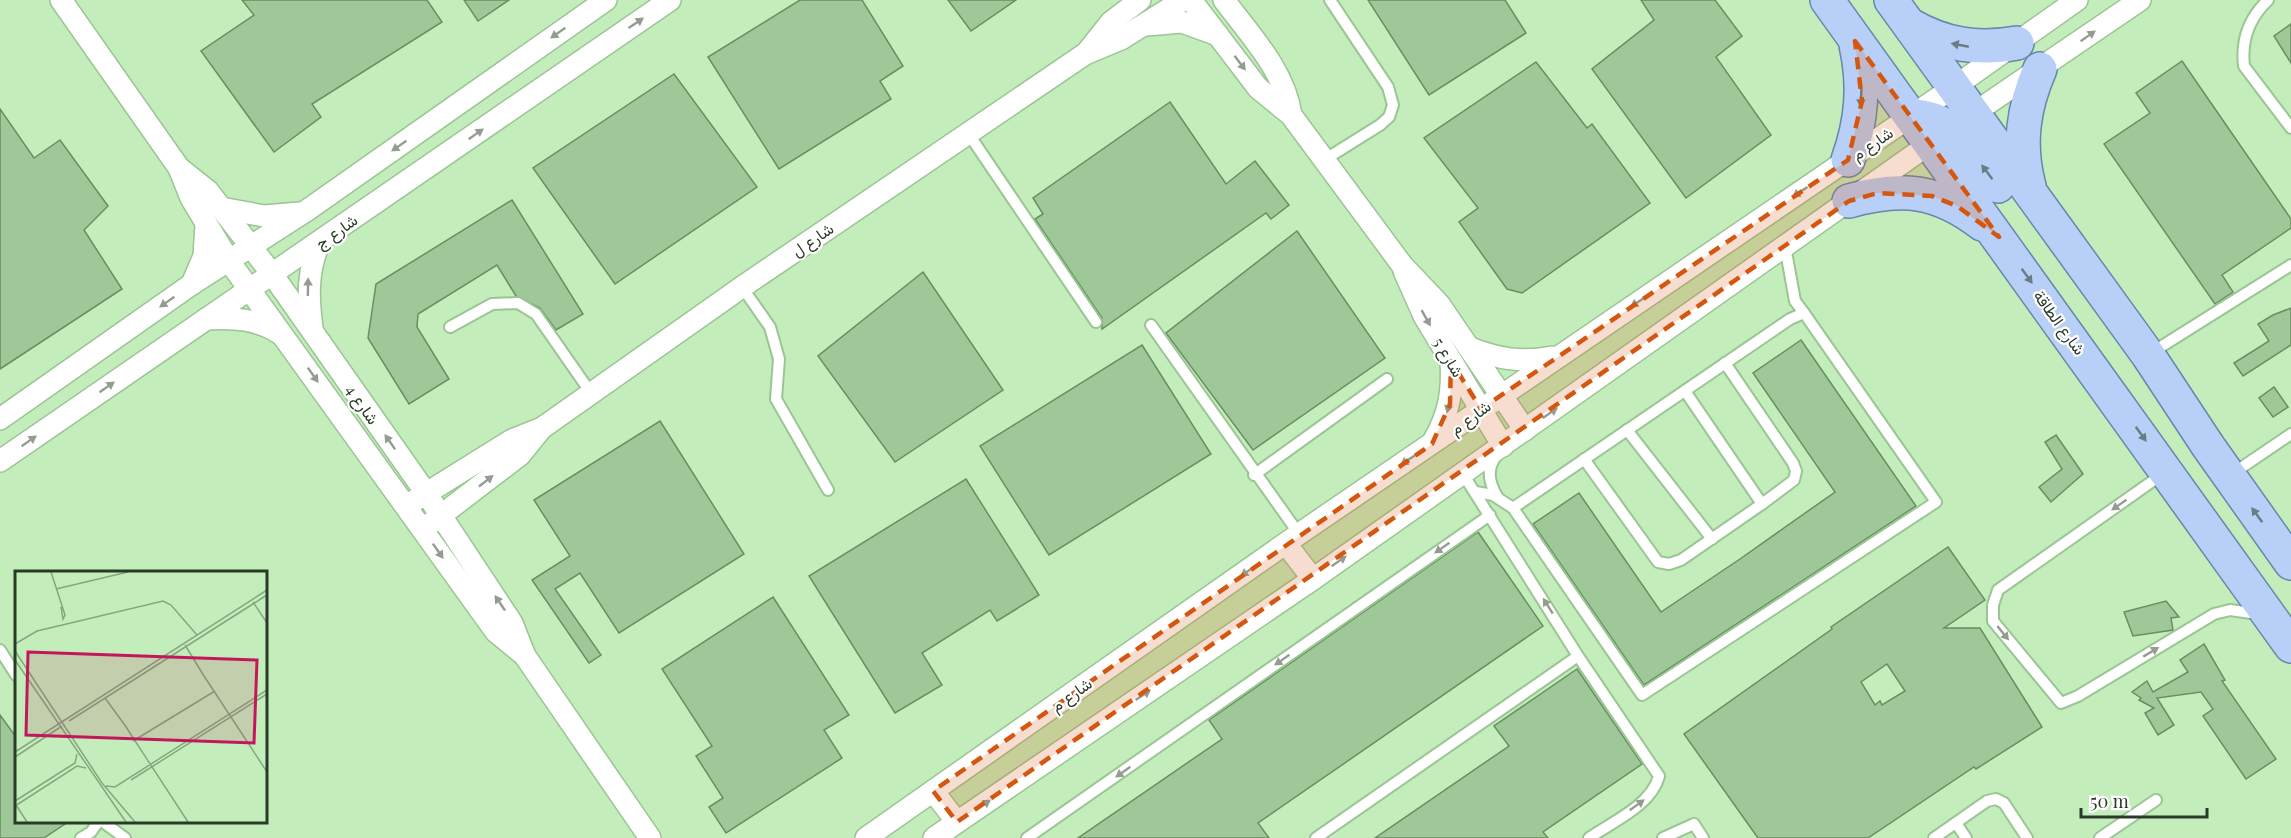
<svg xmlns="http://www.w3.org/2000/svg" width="2291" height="838" viewBox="0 0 2291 838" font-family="'Playfair Display',Vazirmatn,serif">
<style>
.building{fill:#9ec897;stroke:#678f60;stroke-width:1.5;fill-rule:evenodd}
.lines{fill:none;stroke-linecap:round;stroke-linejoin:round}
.service-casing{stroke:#9bc594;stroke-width:14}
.minor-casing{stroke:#9bc594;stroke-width:24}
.primary-casing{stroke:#6787ab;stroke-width:36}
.service{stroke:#fff;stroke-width:10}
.minor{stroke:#fff;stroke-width:21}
.primary{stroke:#b8d0f7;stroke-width:33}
.oneway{fill:#949c92}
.oneway2{fill:#697e84}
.marked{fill:#d5560f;fill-opacity:0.2;stroke:#d5560f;stroke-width:4.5;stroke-dasharray:12 8;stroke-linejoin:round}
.labels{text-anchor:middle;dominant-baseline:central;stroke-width:4.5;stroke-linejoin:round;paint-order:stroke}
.street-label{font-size:16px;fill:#293a26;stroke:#fff}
.inset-road{fill:none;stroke:#85a67f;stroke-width:1.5}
.view{fill:#c2185b;fill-opacity:0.15;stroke:#c2185b;stroke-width:3}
.inset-edge{fill:none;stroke:#293a26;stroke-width:3}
</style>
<rect width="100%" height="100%" fill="#c3eebb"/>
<g class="building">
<polygon points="242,0 427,0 442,22 312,104 321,117 274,152 201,51 254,15"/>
<polygon points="464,0 509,0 478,21"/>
<polygon points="800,0 862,0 903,66 880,81 891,99 779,169 708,57"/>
<polygon points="948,0 1016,0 971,31"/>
<polygon points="1368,0 1505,0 1526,33 1429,95"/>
<polygon points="1641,0 1715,0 1742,36 1716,57 1771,135 1686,198 1592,69 1654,20"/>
<polygon points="2291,24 2291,63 2274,36"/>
<polygon points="2182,61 2291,219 2291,228 2222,275 2233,292 2215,304 2104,144 2150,113 2136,93"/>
<polygon points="1536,62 1587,128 1592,124 1650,203 1522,293 1507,289 1459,222 1478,208 1424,138"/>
<polygon points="674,74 757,187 615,284 533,168"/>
<polygon points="1170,102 1226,184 1255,161 1289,205 1271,219 1266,213 1102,329 1102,318 1035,219 1043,214 1033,198"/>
<polygon points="0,109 34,158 60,140 108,206 84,230 122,289 0,369"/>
<polygon points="512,200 583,314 556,330 540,308 516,296 497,265 418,314 417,327 449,379 409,404 368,338 376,284"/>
<polygon points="1297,231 1385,358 1253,450 1166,333"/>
<polygon points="923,272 1003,390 895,462 818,356"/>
<polygon points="2291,308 2291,345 2243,376 2234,363 2269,341 2258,324 2273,315"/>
<polygon points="1801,340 1916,506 1644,685 1533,524 1579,493 1661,612 1740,559 1835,492 1753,373"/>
<polygon points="1142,345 1211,454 1049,555 980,446"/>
<polygon points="2274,387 2288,407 2273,417 2259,398"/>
<polygon points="660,421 744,554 619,633 580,573 555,589 601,655 589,663 532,580 570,556 534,500"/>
<polygon points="2056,435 2083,474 2051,502 2039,487 2062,469 2045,442"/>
<polygon points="966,479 1039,595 997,621 990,610 922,653 942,685 895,713 809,576"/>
<polygon points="1478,532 1543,626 1258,823 1269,838 1078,838 1222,739 1209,720"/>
<path d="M1948 547 1985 600 1944 628H1980L2042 727 1976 769 1974 767 1868 838H1758L1684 734 1832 629 1831 627ZM1887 664 1905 691 1882 705 1880 701 1875 705 1861 682Z"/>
<polygon points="773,597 849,715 824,730 842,758 726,833 709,807 723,798 696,756 712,746 662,669"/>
<polygon points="2166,601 2179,617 2171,618 2173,630 2133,636 2124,612"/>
<polygon points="2204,644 2225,680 2222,681 2276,759 2246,779 2203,716 2213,709 2201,692 2157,698 2174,725 2158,735 2145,713 2154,708 2139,700 2141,698 2132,692 2147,681 2153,692 2188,672 2180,660"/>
<polygon points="1577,669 1642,764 1543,832 1548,838 1375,838 1509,746 1494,726"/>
<polygon points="0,715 16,737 16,822 68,822 44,838 0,838"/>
</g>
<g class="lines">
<defs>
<g id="service">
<path d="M2268 0C2249 18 2241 40 2244 66L2291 128"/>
<polyline points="968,133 1096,322"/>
<polyline points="1324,160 1380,125 1389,117 1393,105 1388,87 1330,0"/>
<polyline points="742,287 770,327 779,359 776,399 828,490"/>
<polyline points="1151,325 1299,534"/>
<polyline points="450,327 492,304 518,303 536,314 591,393"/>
<polyline points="2151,353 2291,265"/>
<polyline points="1685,391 1762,504 1794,480 1796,471 1793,463 1725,363"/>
<polyline points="1627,430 1712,539"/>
<path d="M1496 456C1486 470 1489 483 1498 498"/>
<polyline points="1584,459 1658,562 1669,564 1681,560 1762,504"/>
<polyline points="2164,473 1998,590 1993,605 1993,621 2061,703 2078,696 2214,614 2230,610 2258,614"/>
<path d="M1463 474 1578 656 1659 776C1652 805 1612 822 1589 838"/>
<polyline points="2232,474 2291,434"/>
<polyline points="1254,475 1387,379"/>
<polyline points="1476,492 1493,495 1513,508 1790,319 1804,313 1795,301 1785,246"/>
<polyline points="1513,508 1642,695 1936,502 1804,313"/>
<polyline points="0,650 16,675"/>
<polyline points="103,822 125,838"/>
<polyline points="1956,823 1966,838"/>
<polyline points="81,838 91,832 98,822"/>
<polyline points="1027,838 1490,515"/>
<polyline points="1316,838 1578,656"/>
<polyline points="1663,838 1694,824 1703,838"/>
<polyline points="1934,838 1987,801 1996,799 2004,803 2027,838"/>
<polyline points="2100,838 2156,800"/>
</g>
<g id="minor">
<polyline points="61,0 179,168 191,198 229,261 496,632 524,655"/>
<polyline points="1191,0 1258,88 1291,115 1402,265 1439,304 1525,430"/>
<path d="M1224 0C1250 35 1285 71 1291 115"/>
<polyline points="1147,25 1182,22 1218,35"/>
<polyline points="1088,51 1111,22 1140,0"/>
<polyline points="179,168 208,191 272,274 426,493 512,623 525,656 650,838"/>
<polyline points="221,208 264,216 300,213"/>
<polyline points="1404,271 1424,316 1503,446"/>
<polyline points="192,284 204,256 206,225"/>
<path d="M206 319C233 317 259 319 282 335"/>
<path d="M312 328C308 297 307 273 319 243"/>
<path d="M1470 348C1498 359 1522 363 1552 357"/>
<polyline points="0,419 192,284 306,211 606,0"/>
<path d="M1434 440C1449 414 1453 391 1451 361"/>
<polyline points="0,461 670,0"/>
<polyline points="406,506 512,440 542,428 742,287 1085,54 1121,39 1183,0"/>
<polyline points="431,523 520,455 541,429"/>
<polyline points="1286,544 1313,579"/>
<polyline points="933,791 957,822"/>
<polyline points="866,838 1299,534 1954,87 2077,0"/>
<polyline points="934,838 1313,579 1952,128 2140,0"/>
</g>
<g id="primary">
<polyline points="1827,0 2291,646"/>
<polyline points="1891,0 2148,355 2208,446 2291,563"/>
<path d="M1910 25C1945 45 1977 50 2017 43"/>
<path d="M1912 116C1958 118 1972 152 1998 186"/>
<path d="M1848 160C1862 121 1865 85 1856 45"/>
<path d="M2029 186C2018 145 2023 108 2040 69"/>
<path d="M1849 201C1902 186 1938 190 1982 224"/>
</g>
</defs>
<use href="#service" class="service-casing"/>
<use href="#minor" class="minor-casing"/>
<use href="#primary" class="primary-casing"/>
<use href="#service" class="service"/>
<use href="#minor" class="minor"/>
<use href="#primary" class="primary"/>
</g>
<defs><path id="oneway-solid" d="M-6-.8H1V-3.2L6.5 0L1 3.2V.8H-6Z" transform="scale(1.5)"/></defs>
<g class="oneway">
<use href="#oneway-solid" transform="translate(636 23) rotate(-34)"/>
<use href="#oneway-solid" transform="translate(558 33) rotate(145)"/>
<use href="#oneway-solid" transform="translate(2088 36) rotate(-35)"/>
<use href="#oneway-solid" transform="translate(1240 63) rotate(53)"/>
<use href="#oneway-solid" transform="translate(476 134) rotate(-35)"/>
<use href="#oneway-solid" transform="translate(399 146) rotate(145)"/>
<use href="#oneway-solid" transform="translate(1800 192) rotate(146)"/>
<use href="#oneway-solid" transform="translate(308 287) rotate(-89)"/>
<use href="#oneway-solid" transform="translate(167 302) rotate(145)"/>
<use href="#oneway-solid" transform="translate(1638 302) rotate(146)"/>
<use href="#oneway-solid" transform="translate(1426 318) rotate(60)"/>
<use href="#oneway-solid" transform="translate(313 375) rotate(55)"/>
<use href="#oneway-solid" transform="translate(107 387) rotate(-35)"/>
<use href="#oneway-solid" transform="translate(1449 404) rotate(103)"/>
<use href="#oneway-solid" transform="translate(1550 413) rotate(-35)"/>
<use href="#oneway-solid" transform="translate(29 441) rotate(-35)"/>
<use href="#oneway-solid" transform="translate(390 442) rotate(-125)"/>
<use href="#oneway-solid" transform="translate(1408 460) rotate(146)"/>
<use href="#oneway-solid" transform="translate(486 481) rotate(-38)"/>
<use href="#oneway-solid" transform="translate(2119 505) rotate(145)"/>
<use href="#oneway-solid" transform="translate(1442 548) rotate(145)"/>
<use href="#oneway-solid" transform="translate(438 551) rotate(55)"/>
<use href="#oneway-solid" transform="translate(1339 561) rotate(-35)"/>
<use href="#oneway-solid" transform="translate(1248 571) rotate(145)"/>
<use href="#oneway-solid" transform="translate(500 603) rotate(-124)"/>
<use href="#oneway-solid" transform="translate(1548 606) rotate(-122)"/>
<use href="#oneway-solid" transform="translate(2003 633) rotate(51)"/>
<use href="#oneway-solid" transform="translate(2151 652) rotate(-31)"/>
<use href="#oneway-solid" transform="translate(1282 660) rotate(145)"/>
<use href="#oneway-solid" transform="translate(1143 695) rotate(-34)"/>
<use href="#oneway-solid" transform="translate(1123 772) rotate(145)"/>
<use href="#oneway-solid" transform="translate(983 805) rotate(-34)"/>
<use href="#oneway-solid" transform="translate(1637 805) rotate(-36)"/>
</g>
<g class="oneway2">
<use href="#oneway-solid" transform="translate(1960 45) rotate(-169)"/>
<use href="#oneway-solid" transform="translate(1861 98) rotate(93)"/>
<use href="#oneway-solid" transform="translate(1987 172) rotate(-127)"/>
<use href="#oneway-solid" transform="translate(2027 276) rotate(54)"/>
<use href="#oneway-solid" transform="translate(2141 434) rotate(54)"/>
<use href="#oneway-solid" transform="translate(2257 515) rotate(-126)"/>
</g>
<path class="marked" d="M1855 41 1999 237 1957 206 1932 196 1878 193 1849 201 957 822 933 791 1432 444 1450 404 1451 361 1481 409 1848 160 1862 101Z"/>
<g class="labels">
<g class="street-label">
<text transform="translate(1872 143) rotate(-34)">شارع م</text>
<text transform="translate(336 231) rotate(-35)">شارع ج</text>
<text transform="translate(812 239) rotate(-34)">شارع ل</text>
<text transform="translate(2060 322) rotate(54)">شارع الطاقة</text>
<text transform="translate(1449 357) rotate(59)">شارع 5</text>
<text transform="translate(363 404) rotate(55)">شارع 4</text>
<text transform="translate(1470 417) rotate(-36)">شارع م</text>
<text transform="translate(1071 694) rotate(-35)">شارع م</text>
</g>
</g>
<g transform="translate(15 571)">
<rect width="252" height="252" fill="#c3eebb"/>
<path class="inset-road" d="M36 1 50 44 48 48 46 36M41 18 113 1M238 31 252 52M0 73 22 60 148 30 156 34 182 64M170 74 189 105M0 80 87 212 120 251M0 89 111 251M189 105 252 201M90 127 112 157M54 150 252 24M111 156 173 251M118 170 200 120M0 181 252 19M0 186 47 155M116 209 252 123M91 215 100 216 252 119M0 230 60 192 62 183M1 234 12 251M0 235 62 195 71 197"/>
<path class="view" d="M13 81 242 89 239 172 11 164Z"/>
<rect width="252" height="252" class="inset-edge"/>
</g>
<path d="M2081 808v9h126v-9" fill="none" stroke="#293a26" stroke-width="3"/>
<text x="2090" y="808" font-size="18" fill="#293a26" stroke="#ffffff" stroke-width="4.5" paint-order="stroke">50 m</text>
</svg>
